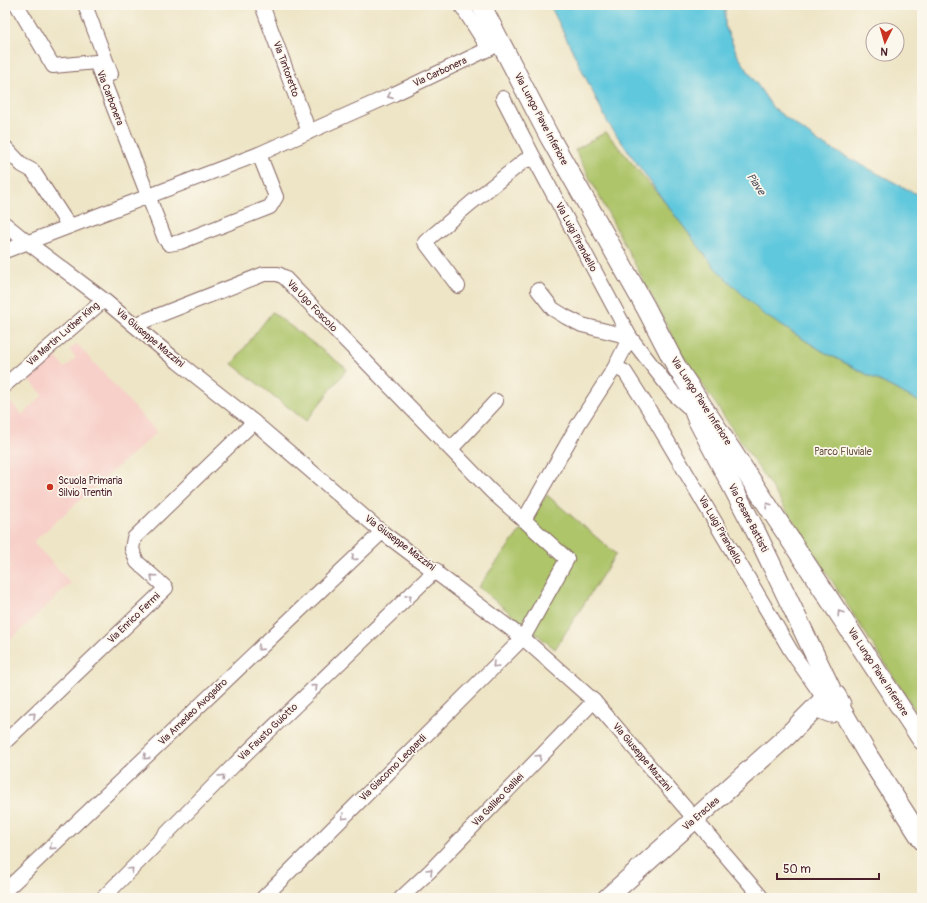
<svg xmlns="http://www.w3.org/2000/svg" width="927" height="903" viewBox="0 0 927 903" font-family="Pangolin,sans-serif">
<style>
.built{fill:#f7d0c9}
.green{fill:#aec56a;stroke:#7c724a}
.water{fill:#61c8dd;stroke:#567484}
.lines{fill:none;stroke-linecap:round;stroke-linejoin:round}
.street-casing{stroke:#836461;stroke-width:16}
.secondary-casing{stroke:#836461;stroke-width:21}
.street{stroke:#fff;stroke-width:14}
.secondary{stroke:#fff;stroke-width:19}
.oneway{stroke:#ae9aa0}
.poi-dot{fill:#c8321e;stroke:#fbf7ec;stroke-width:1.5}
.labels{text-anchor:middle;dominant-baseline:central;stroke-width:3.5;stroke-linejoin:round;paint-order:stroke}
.street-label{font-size:10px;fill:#4a1f2b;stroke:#fbf7ec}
.park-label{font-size:10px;fill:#68513e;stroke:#fbf7ec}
.poi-label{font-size:10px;fill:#4a1f2b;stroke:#fbf7ec;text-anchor:start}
.water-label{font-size:11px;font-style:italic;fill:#515260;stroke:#fbf7ec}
</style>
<rect width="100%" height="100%" fill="#fbf7ec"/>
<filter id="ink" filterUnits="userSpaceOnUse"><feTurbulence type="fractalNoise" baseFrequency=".025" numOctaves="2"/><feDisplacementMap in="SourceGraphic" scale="8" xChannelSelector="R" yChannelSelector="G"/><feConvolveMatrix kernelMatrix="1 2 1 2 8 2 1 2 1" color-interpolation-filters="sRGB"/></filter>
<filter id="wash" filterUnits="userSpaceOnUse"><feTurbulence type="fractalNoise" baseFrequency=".012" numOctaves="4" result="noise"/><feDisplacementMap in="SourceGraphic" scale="16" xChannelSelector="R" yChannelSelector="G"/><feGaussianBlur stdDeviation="0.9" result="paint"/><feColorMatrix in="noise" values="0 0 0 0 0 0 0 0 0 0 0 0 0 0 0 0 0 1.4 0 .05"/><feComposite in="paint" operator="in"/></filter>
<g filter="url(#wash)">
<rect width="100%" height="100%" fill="#eee5c6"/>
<polygon class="built" points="77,344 157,432 33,542 71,583 5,645 5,572 11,566 5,559 5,403 10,401 22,415 43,395 29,379 56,357 65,368 76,358 69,350"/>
<g class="green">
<polygon points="606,132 664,201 716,269 763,314 824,352 922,403 922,721 770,485 682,354 575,150"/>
<polygon points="272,312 347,369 306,421 232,364"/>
<polygon points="547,495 616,554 555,649 478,587"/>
</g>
<polygon class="water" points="550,5 723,5 725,8 725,26 738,56 773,108 820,143 922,197 922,403 824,352 763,314 716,269 664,201 608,123"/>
</g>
<g filter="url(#ink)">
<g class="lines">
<defs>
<g id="street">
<polyline points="17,5 53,66 96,62 165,239 169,244 180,242 270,207 276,197 259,154"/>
<polyline points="85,5 111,74"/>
<polyline points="262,5 309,132"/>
<polyline points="461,5 489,49"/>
<polyline points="503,98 534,158"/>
<polyline points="5,147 22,165 33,171 69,226"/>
<polyline points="5,224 27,242 104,300 178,362 254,422 382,532 523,638 594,701 762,898"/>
<polyline points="5,251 259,154 394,94 501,43"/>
<polyline points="458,286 425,242 471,203 524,161 534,158 630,337 615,367"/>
<polyline points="538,290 553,309 566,317 582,325 630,337 674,394 694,412"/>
<polyline points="134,325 264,274 278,274 284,277 491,491 524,520"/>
<polyline points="5,385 104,300"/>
<polyline points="451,449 496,401"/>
<polyline points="5,742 166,588 137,562 132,549 134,538 254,422"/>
<polyline points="5,893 7,889 382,532"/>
<polyline points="103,898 235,764 436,570"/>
<polyline points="263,898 523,638 567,559 524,520 579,423 615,367 625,372 648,408 791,651 823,697"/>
<polyline points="401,898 430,871 594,701"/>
</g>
<g id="secondary">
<polyline points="481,5 549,136 646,308 676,366 922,740"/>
<polyline points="690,401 697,419 754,528 833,693"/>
<polyline points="840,707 869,757 922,840"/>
<polyline points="607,898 786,737 821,702 825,695 831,693 836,695 841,704 839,710 831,713 823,710 821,702"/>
</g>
</defs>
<use href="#street" class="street-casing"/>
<use href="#secondary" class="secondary-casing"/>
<use href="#street" class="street"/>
<use href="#secondary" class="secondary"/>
</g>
<defs><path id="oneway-chevron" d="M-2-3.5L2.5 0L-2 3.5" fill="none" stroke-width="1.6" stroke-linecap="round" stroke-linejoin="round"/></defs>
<g class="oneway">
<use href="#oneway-chevron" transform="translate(390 96) rotate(156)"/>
<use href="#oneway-chevron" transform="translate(768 505) rotate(-124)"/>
<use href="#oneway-chevron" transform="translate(354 558) rotate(136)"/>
<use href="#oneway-chevron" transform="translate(153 577) rotate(-138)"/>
<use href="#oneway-chevron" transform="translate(409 597) rotate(-44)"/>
<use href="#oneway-chevron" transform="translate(840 613) rotate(-123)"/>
<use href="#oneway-chevron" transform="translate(260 648) rotate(136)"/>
<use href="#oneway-chevron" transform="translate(495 665) rotate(135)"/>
<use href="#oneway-chevron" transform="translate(315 687) rotate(-44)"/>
<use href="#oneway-chevron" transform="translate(33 715) rotate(-44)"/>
<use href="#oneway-chevron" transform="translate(146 757) rotate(136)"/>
<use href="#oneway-chevron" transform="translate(539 757) rotate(-46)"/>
<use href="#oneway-chevron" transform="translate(222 777) rotate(-46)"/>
<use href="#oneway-chevron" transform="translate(344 817) rotate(135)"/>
<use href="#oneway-chevron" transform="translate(52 847) rotate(136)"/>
<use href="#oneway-chevron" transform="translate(131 870) rotate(-46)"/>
<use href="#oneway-chevron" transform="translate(430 871) rotate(-45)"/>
</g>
</g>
<circle class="poi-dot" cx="50" cy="487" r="4"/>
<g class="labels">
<g class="street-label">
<text transform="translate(286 69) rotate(70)">Via Tintoretto</text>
<text transform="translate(440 72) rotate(-25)">Via Carbonera</text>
<text transform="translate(110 98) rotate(69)">Via Carbonera</text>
<text transform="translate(541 119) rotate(62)">Via Lungo Piave Inferiore</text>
<text transform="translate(576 237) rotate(62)">Via Luigi Pirandello</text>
<text transform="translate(312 306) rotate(46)">Via Ugo Foscolo</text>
<text transform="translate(63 334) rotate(-41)">Via Martin Luther King</text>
<text transform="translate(150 338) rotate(40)">Via Giuseppe Mazzini</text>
<text transform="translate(701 401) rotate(57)">Via Lungo Piave Inferiore</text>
<text transform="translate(748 518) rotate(63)">Via Cesare Battisti</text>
<text transform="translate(720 530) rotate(60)">Via Luigi Pirandello</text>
<text transform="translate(400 543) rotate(37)">Via Giuseppe Mazzini</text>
<text transform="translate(134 618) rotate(-44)">Via Enrico Fermi</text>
<text transform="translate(878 672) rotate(57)">Via Lungo Piave Inferiore</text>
<text transform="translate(193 712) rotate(-44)">Via Amedeo Avogadro</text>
<text transform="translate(268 732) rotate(-44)">Via Fausto Guiotto</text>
<text transform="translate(642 757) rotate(50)">Via Giuseppe Mazzini</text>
<text transform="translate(393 768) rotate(-45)">Via Giacomo Leopardi</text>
<text transform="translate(498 800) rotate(-46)">Via Galileo Galilei</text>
<text transform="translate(701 814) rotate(-41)">Via Eraclea</text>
</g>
<g class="park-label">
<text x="843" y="452">Parco Fluviale</text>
</g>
<g class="poi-label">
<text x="58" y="481">Scuola Primaria<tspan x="58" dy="12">Silvio Trentin</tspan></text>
</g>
<g class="water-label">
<text transform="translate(756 184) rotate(56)">Piave</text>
</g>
</g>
<rect width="927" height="903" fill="none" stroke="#fbf7ec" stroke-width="20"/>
<g transform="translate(885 42) rotate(185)"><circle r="19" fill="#fbf7ec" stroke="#b4a19f"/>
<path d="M0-3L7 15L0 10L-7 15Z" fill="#c8321e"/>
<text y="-6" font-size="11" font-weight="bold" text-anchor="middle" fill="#4a1f2b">N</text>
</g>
<path d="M777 873v6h102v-6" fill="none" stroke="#4a1f2b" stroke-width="2"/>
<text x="783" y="873" font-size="12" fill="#4a1f2b" stroke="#fbf7ec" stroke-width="3" paint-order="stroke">50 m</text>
</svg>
